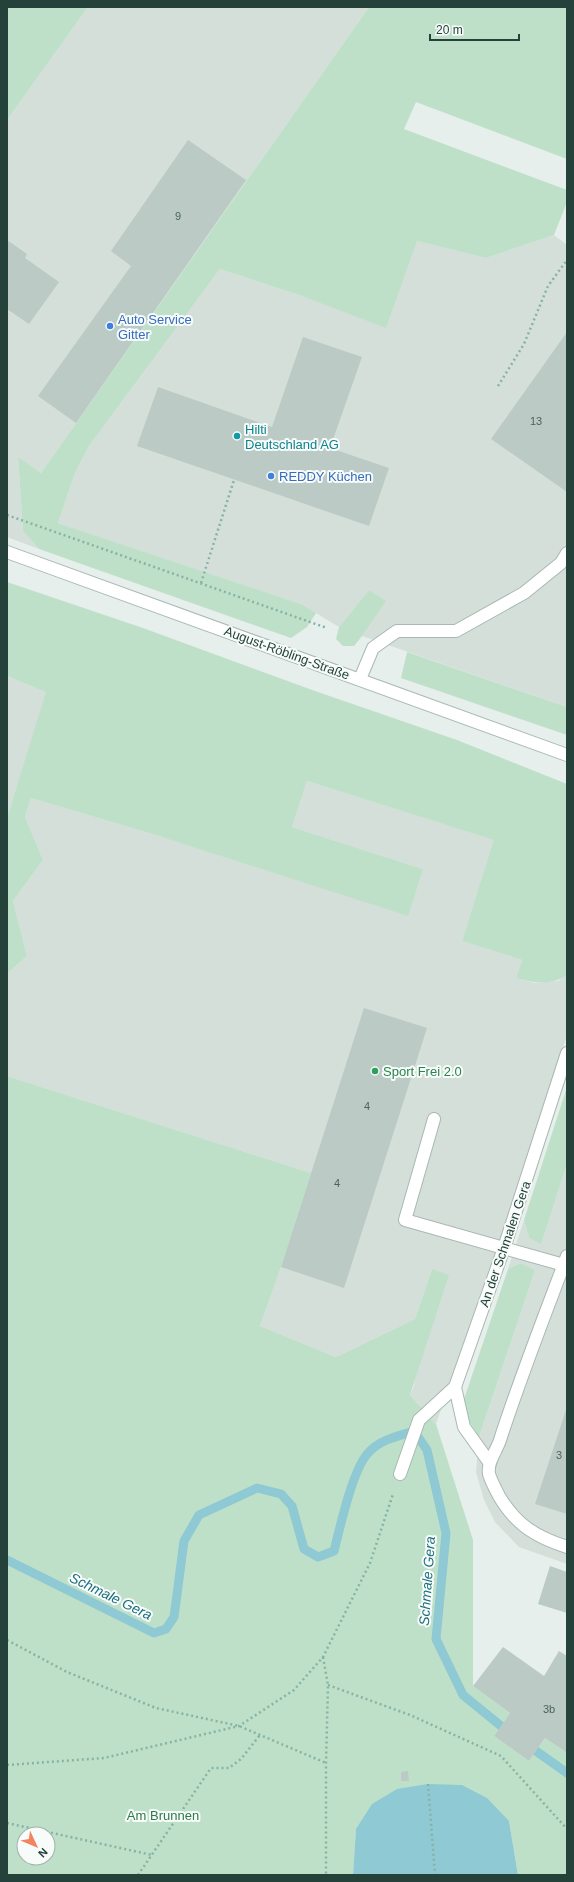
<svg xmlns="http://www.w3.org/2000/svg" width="574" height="1882" viewBox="0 0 574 1882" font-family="Arial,sans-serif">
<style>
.built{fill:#d4dfda}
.green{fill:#bfe0c8;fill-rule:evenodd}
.water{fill:#8ec9d4}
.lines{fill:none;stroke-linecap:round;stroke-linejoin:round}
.stream{stroke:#8ec9d4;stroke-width:9}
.building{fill:#bbcac4}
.minor-casing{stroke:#a8b8b2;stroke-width:14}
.path{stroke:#86b3a5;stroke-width:2.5;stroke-dasharray:2 3;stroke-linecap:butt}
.minor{stroke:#fff;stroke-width:12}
.shop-dot{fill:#3f7fe0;stroke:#f7fbf9;stroke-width:1.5}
.culture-dot{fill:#0f9aa8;stroke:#f7fbf9;stroke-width:1.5}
.leisure-dot{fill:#2e9e5b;stroke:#f7fbf9;stroke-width:1.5}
.labels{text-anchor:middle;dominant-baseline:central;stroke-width:4;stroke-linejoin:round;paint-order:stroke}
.number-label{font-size:11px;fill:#4a645c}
.shop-label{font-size:13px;fill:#366cbe;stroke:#f7fbf9;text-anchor:start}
.culture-label{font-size:13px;fill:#0d838f;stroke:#f7fbf9;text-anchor:start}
.street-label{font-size:13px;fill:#24423a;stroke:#f7fbf9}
.leisure-label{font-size:13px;fill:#27864d;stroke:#f7fbf9;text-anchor:start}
.park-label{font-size:13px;fill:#2d7a4b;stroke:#f7fbf9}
.water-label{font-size:14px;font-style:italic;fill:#1c6f80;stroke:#f7fbf9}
</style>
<rect width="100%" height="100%" fill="#e6efeb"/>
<g class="built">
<polygon points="88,7 369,7 41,473 18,458 23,531 39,549 7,537 7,120"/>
<polygon points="554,235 567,245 567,707 362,636 385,601 369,590 339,627 301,604 58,523 75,473 89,446 220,269 302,296 417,241 486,258"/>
<polygon points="7,676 47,692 7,818"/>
<polygon points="307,781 495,840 462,941 522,960 516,978 535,983 558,981 567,975 567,1035 531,1150 436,1424 410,1395 414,1386 432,1269 415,1319 336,1357 260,1326 281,1267 311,1173 7,1076 7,974 27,956 13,901 43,860 25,817 31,798 162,837 423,869 292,827"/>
<polygon points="567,1164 567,1564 519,1547 495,1522 484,1500 476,1472 479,1437 535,1270 521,1263 508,1269 524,1220 529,1238 541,1243"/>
</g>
<g class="green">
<polygon points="7,7 88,7 7,120"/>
<polygon points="369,7 567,7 567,159 416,102 404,129 567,190 567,202 554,235 486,258 417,241 386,328 302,296 220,269 89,446 75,473 58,523 301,604 316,613 307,627 291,638 39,549 23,531 18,457 41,473"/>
<path d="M7 582 143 628 315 691 457 740 567 784V975C552 986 534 983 516 978L522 960 462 941 494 840 307 781 292 827 423 869 408 916 162 837 31 798 25 817 43 860 13 901 27 956 7 974V818L46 692 7 676Z"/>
<polygon points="369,590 386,601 362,636 354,646 343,646 336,639 339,627"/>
<polygon points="407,652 567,707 567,735 401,678"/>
<path d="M7 1076 311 1173 281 1267 260 1326 336 1357 415 1319 432 1269 449 1275 410 1395 436 1424 473 1540V1686L510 1713 494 1736 529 1761 545 1738 567 1753V1875H518L509 1821 356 1829 353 1875H7ZM24 1834H48V1858H24Z"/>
<polygon points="567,1087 567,1164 541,1244 529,1238 524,1220"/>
<polygon points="521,1263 535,1270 479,1437 461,1408 508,1269"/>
</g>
<polygon class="water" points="428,1784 462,1785 487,1798 509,1821 518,1875 353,1875 356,1829 372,1804 397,1789"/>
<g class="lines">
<g class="stream">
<path d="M7 1560 154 1633 166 1629 174 1617 184 1541 199 1515 257 1488 281 1494 292 1506 304 1549 318 1557 334 1551C340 1528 353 1466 370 1451 382 1439 399 1436 414 1431L427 1450 446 1533 436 1639 463 1695 501 1726"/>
<polyline points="536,1751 567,1773"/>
</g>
</g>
<g class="building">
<polygon points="188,140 246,180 76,423 38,396 131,266 111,251"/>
<polygon points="7,240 27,254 25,258 59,282 29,324 7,309"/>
<polygon points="567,332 567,492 491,439"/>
<polygon points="303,337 362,357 330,448 389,468 369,526 137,446 158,387 272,427"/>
<polygon points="364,1008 427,1028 344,1288 281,1267"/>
<polygon points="567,1407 567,1514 535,1504"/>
<polygon points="550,1566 567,1572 567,1613 538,1604"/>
<polygon points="503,1647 544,1676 559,1651 567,1656 567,1753 545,1738 529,1761 494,1736 510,1713 473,1686"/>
<polygon points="408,1771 409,1781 401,1781 401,1772"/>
</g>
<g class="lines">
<defs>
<g id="minor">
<polyline points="7,552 567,755"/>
<polyline points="360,679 373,648 397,631 456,631 524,593 561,563 567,553"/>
<polyline points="434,1119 405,1220 564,1265"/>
<path d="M567 1256C544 1317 520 1378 500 1440 496 1452 487 1462 489 1474 491 1481 496 1490 499 1496 516 1525 536 1537 567 1547"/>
<polyline points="455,1387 464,1427 489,1462"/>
<polyline points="400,1474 419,1420 455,1387 504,1248 567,1053"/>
</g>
</defs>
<use href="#minor" class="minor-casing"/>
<g class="path">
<polyline points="498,386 524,344 548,286 567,260"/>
<polyline points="7,515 327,628"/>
<polyline points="201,583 234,480"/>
<polyline points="7,1640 67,1672 156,1708 239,1726 326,1763"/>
<polyline points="323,1657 328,1685 326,1763 326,1875"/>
<polyline points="328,1685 410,1715 501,1756 567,1829"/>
<polyline points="7,1765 104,1758 239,1726 294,1690 323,1657 370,1563 393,1494"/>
<polyline points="428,1784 435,1875"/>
<polyline points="7,1823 152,1855"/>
<polyline points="138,1875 211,1768 229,1768 241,1759 260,1735"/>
</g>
<use href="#minor" class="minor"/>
</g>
<g class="shop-dot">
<circle cx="110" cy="326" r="4"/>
<circle cx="271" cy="476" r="4"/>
</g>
<circle class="culture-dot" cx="237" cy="436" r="4"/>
<circle class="leisure-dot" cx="375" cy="1071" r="4"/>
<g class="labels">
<g class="number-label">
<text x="178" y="216">9</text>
<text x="536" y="421">13</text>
<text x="367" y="1106">4</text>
<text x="337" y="1183">4</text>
<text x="559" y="1455">3</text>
<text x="549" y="1709">3b</text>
</g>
<g class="shop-label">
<text x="118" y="319">Auto Service<tspan x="118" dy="15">Gitter</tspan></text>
<text x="279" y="476">REDDY Küchen</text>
</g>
<g class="culture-label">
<text x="245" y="429">Hilti<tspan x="245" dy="15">Deutschland AG</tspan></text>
</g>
<g class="street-label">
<text transform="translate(287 653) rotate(20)">August-Röbling-Straße</text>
<text transform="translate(505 1244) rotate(-71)">An der Schmalen Gera</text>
</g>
<g class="leisure-label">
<text x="383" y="1071">Sport Frei 2.0</text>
</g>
<g class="park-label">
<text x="163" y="1815">Am Brunnen</text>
</g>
<g class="water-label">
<text transform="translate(427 1581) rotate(-86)">Schmale Gera</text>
<text transform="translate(111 1596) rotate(26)">Schmale Gera</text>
</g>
</g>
<rect width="574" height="1882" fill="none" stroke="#24423a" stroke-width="16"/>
<g transform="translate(36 1846) rotate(134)"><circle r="19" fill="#f7fbf9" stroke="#a3b1ad"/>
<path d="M0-3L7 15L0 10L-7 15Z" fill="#f4845f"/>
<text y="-6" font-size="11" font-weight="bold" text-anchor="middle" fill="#24423a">N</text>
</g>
<path d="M430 34v6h89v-6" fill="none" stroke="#24423a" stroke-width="2"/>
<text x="436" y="34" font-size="12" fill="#24423a" stroke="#f7fbf9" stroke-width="3" paint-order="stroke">20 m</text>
</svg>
